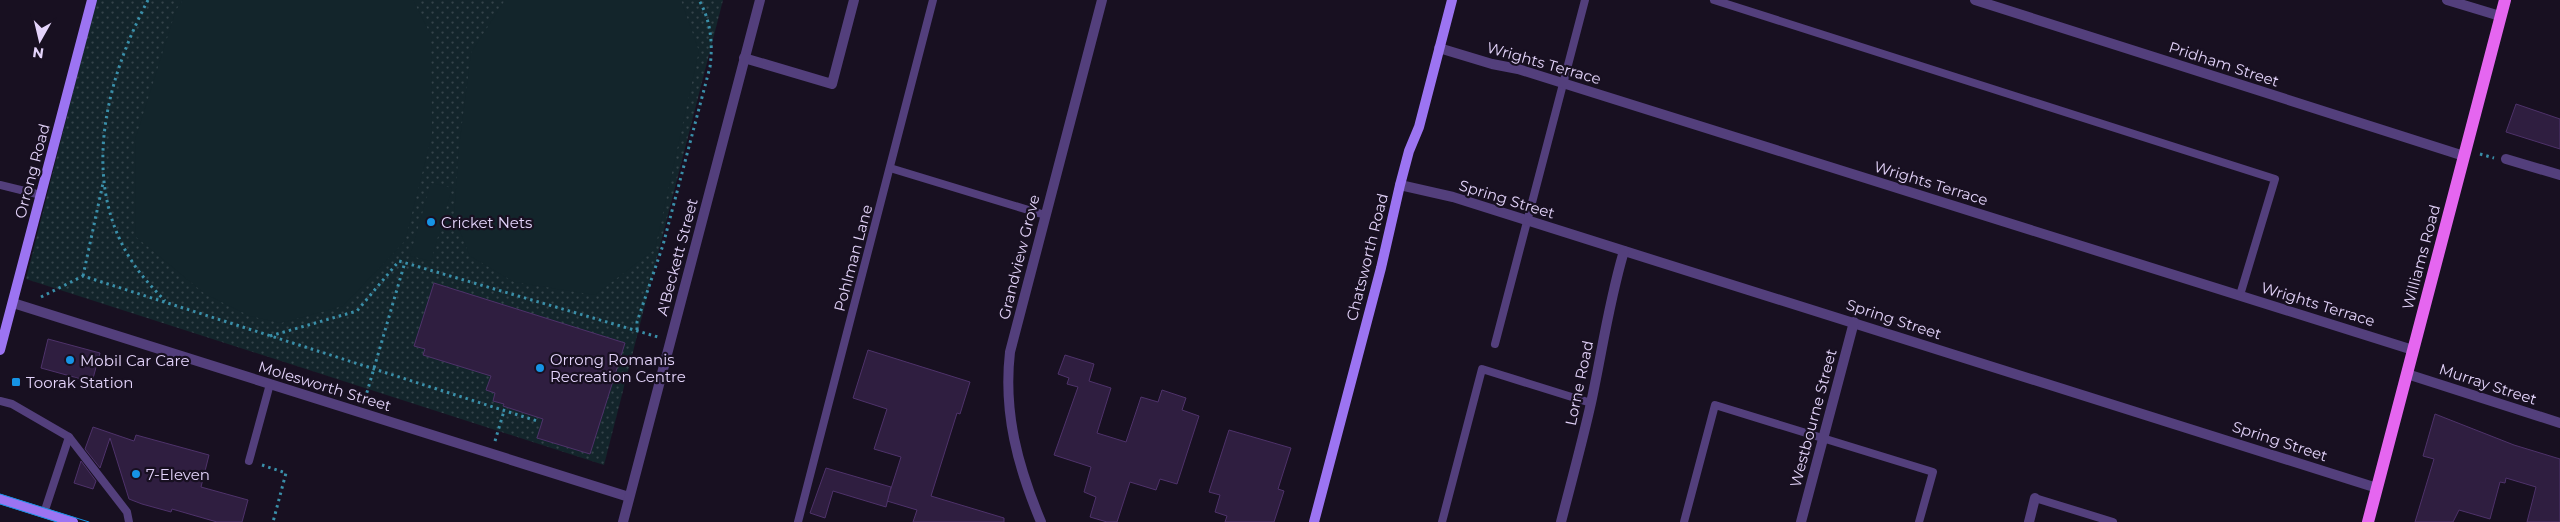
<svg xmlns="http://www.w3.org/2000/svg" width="2560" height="522" viewBox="0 0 2560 522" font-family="Montserrat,sans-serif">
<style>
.green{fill:url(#green-dots)}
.pitch{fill:#13252b}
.building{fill:#2f1e40;stroke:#4e326a}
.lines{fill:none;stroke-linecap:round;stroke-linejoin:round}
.path{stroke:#3a8fa9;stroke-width:3;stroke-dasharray:2.5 4;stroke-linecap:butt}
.lane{stroke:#533f7c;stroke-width:8}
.street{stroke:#533f7c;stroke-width:10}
.secondary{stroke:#9c74f2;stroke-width:10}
.primary{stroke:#e566f0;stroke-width:12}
.tram{stroke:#1694e5;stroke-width:1}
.poi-dot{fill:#1694e5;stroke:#181021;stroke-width:2}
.labels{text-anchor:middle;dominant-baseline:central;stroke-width:4.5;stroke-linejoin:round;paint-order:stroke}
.street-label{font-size:15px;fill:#e4d4fb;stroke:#181021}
.poi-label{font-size:15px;fill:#e4d4fb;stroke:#181021;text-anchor:start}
</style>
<defs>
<pattern id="green-dots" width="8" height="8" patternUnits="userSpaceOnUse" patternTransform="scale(1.25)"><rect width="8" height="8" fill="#13252b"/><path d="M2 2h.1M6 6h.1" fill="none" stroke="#35444b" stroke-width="1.8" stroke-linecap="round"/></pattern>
</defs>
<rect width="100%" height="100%" fill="#181021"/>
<polygon class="green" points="96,0 723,0 604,465 26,279"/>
<g class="pitch">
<polygon points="183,0 413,0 431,35 432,135 405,241 343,306 281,323 250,316 205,294 136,237 135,140 176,10"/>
<polygon points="505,0 681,0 699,51 655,249 595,295 514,282 470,256 454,217 459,147 471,53"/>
<polygon points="431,183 452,188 431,261 410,256"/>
</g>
<g class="building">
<polygon points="2516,104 2560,119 2560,149 2506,132"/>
<polygon points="434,283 625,343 590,454 537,438 543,419 503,406 504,404 493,401 495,393 486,390 491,376 423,355 425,349 414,346"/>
<polygon points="48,339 100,353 92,382 41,368"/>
<polygon points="868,350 970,382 960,414 957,413 931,496 1004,518 1004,522 913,522 917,510 887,501 901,457 874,449 887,409 853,398"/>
<polygon points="1065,355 1094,364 1089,381 1111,388 1097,433 1126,442 1141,397 1158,402 1162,390 1186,398 1182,410 1199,416 1177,484 1160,479 1156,490 1130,482 1117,522 1107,522 1090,517 1096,497 1084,492 1091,467 1054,455 1078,387 1067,384 1069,378 1058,374"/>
<polygon points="2435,414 2514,445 2560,459 2560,522 2527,522 2536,487 2506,478 2505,483 2500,482 2490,519 2459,510 2453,522 2415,522 2434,459 2423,456"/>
<polygon points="93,427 134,441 136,435 209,455 201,487 248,500 242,522 217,522 172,509 171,512 142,504 129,499 110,438 100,468 85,449"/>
<polygon points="1229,430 1291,448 1278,489 1284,491 1274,522 1225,522 1227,516 1215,512 1220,495 1209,492"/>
<polygon points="81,461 96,481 93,489 74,483"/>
<polygon points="826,468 891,487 886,507 833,491 825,518 810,513"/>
</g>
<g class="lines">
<g class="path">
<path d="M148 0C106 80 79 182 133 263 142 277 154 289 165 301"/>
<polyline points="2480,154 2494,158"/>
<polyline points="83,276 103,183"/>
<polyline points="41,297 83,276 537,421"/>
<path d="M637 330V322L663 245 710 67C713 44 711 21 699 0"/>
<polyline points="270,336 357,311 399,261 658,337"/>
<polyline points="365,399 405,262"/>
<polyline points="495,441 504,411"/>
<polyline points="262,465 286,473 273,522"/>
</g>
<g class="lane">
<polyline points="1714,0 2275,179 2240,295"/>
<polyline points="890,168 1045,215"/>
<polyline points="0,185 41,195"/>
<polyline points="1495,344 1585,0"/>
<polyline points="0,401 12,404 69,437 44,513"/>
<polyline points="69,437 127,512 129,522"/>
<polyline points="249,461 270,384"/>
<polyline points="2035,498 2113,522"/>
<polyline points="798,522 933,0"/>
<polyline points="1442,522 1482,369 1591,403"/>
<polyline points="1684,522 1715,405 1933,472 1919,522"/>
</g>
<g class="street">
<polyline points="1975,0 2464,156"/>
<polyline points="2447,0 2500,16"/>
<polyline points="1439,48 1492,64 1518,69 2413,350"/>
<polyline points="744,58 832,84 854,0"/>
<polyline points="2506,159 2560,175"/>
<polyline points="1400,185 1453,197 2377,488"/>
<polyline points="13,303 629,497"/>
<polyline points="2407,374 2560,423"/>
<polyline points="623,522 760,0"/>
<path d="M1041 522C1018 467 1003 413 1010 352L1102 0"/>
<path d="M1561 522C1571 483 1582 443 1591 403 1602 352 1609 301 1624 251"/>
<polyline points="1801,522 1854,322"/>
<polyline points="2029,522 2035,498"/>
</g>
<g class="secondary">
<polyline points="0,350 92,0"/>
<polyline points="0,499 73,522"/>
<polyline points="1314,522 1381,268 1400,185 1409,151 1419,127 1452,0"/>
</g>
<polyline class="primary" points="2368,522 2505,0"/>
<g class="tram">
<polyline points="0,494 89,522"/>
<polyline points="0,504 57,522"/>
</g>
</g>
<g class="poi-dot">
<circle cx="431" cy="222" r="5"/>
<circle cx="70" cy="360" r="5"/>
<circle cx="540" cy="368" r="5"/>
<rect x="11" y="377" width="10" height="10" rx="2.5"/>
<circle cx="136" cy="474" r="5"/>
</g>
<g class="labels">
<g class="street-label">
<text transform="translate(1544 63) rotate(16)">Wrights Terrace</text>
<text transform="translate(2224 64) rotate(18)">Pridham Street</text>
<text transform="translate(32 171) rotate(-75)">Orrong Road</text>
<text transform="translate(1931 183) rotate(17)">Wrights Terrace</text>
<text transform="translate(1507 199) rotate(17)">Spring Street</text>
<text transform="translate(677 257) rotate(-75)">A'Beckett Street</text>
<text transform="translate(1019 257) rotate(-76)">Grandview Grove</text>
<text transform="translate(1367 257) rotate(-76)">Chatsworth Road</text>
<text transform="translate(2421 257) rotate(-75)">Williams Road</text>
<text transform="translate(853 258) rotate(-75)">Pohlman Lane</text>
<text transform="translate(2318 304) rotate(17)">Wrights Terrace</text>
<text transform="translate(1894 319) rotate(18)">Spring Street</text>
<text transform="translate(1579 383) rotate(-78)">Lorne Road</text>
<text transform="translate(2488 384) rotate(18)">Murray Street</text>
<text transform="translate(325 386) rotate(17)">Molesworth Street</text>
<text transform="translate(1813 418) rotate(-75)">Westbourne Street</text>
<text transform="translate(2280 441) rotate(18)">Spring Street</text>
</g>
<g class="poi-label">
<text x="441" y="222">Cricket Nets</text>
<text x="550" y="359">Orrong Romanis<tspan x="550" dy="17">Recreation Centre</tspan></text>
<text x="80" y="360">Mobil Car Care</text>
<text x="26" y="382">Toorak Station</text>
<text x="146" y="474">7-Eleven</text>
</g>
</g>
<g transform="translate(40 40) rotate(188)" stroke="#181021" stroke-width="4" paint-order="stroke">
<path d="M0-4L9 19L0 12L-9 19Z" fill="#e4d4fb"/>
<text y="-8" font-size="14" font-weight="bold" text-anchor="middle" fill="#e4d4fb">N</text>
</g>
</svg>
